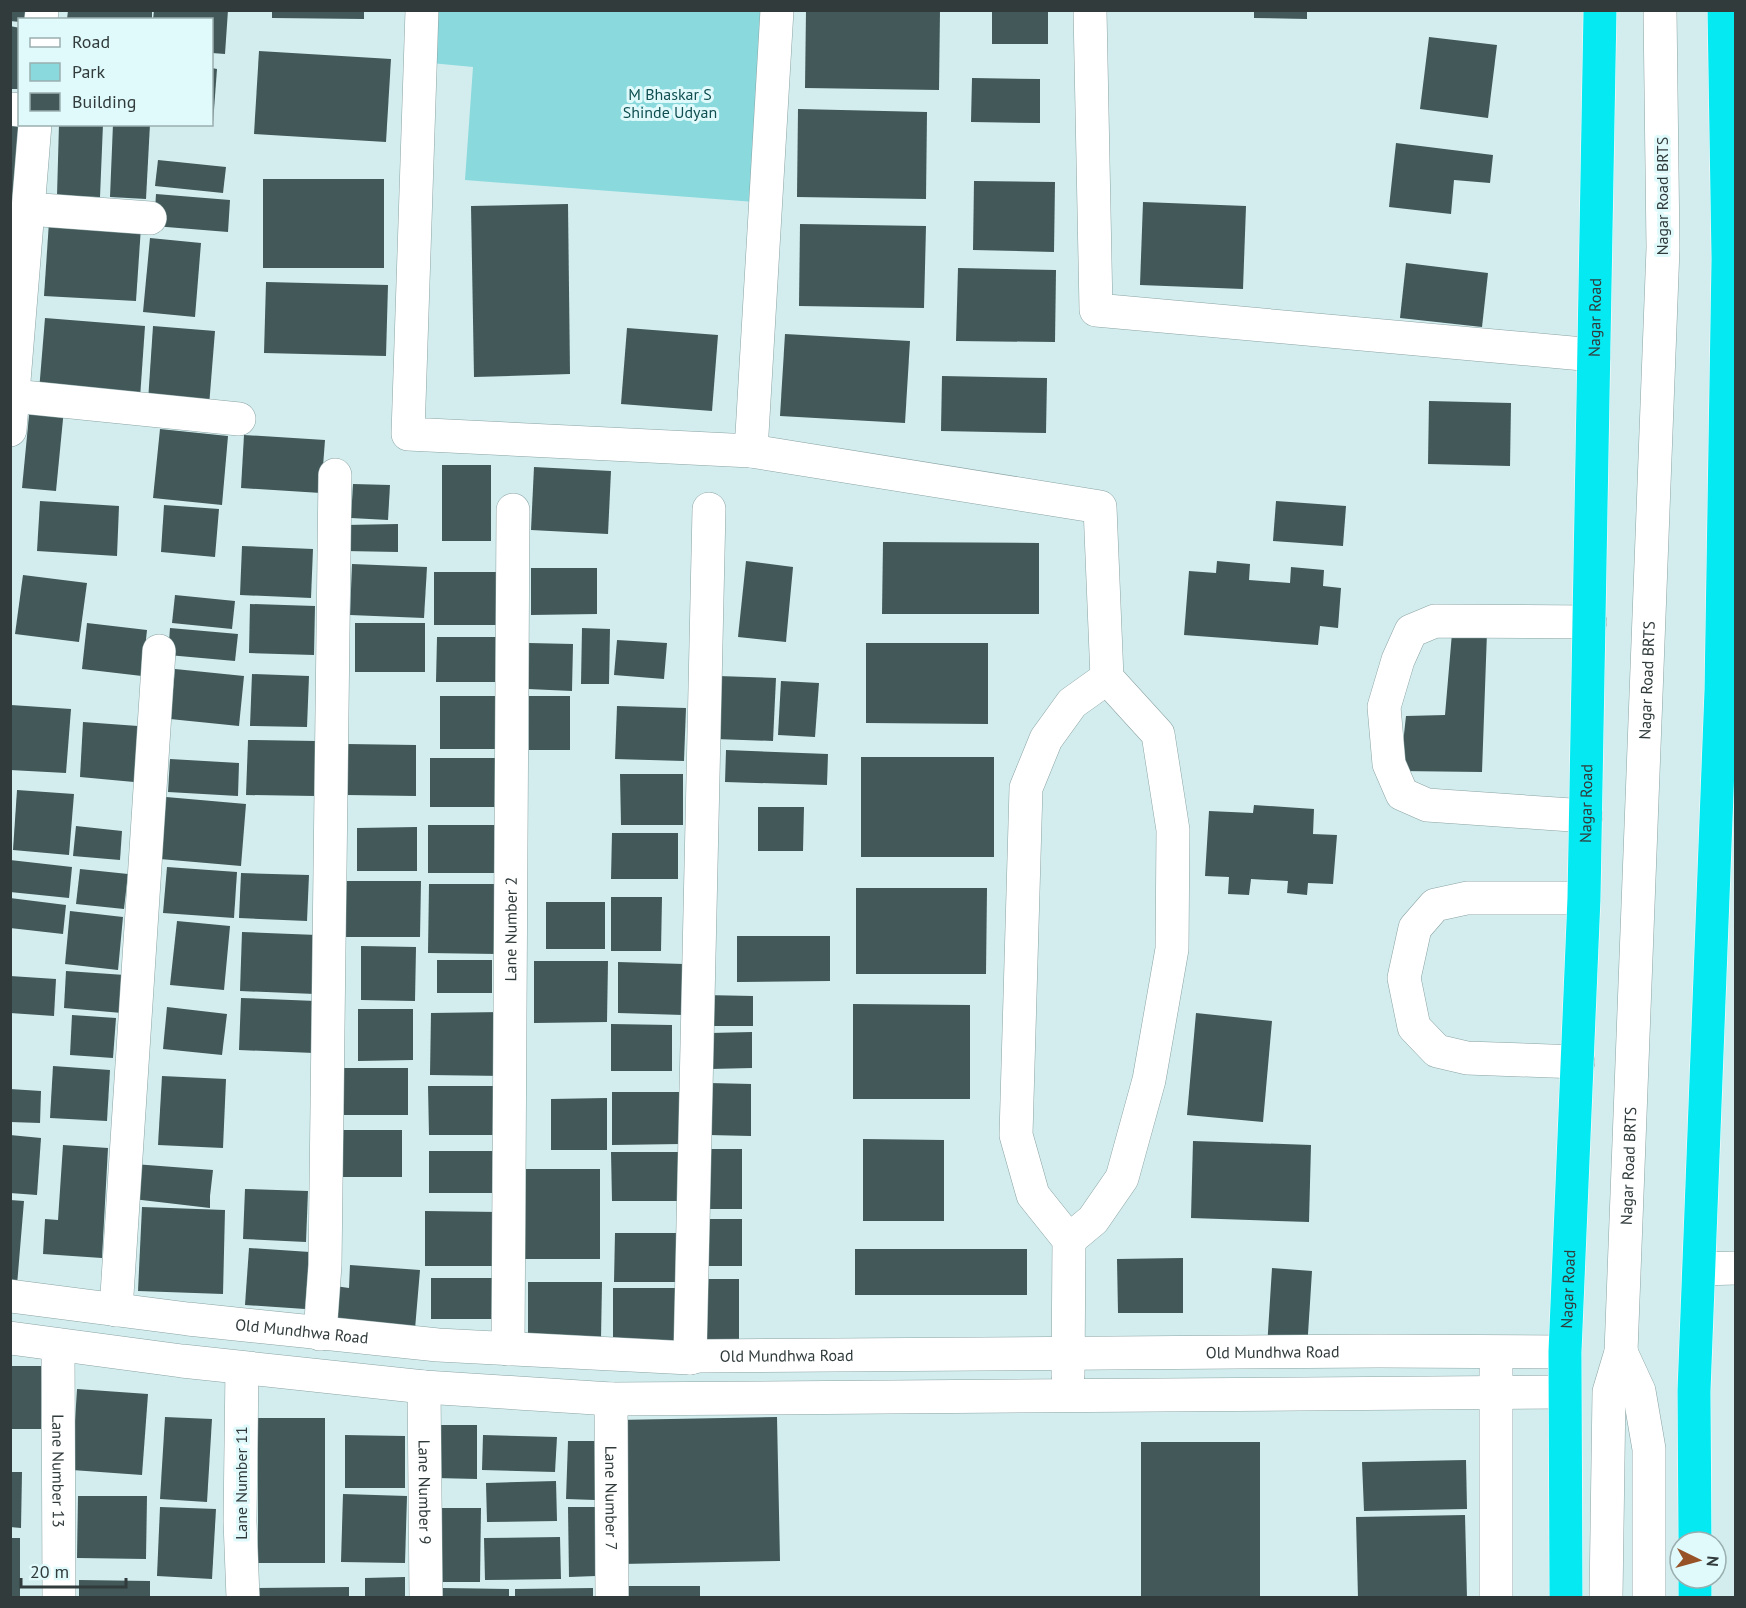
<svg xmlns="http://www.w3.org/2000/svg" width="1746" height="1608" viewBox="0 0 1746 1608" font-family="'PT Sans',sans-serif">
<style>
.green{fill:#89d9dd}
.building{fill:#425859}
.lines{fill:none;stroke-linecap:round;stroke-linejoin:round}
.minor-casing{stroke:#8ba3a4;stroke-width:34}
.highway-casing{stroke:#fff;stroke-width:34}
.minor{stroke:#fff;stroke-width:33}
.highway{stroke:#05e9f2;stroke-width:33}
.labels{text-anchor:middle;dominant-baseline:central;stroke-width:6;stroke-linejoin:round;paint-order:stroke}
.park-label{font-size:16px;fill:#104e51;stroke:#e0fafb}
.street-label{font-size:16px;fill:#313b3c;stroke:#e0fafb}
</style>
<rect width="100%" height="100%" fill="#d3edee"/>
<polygon class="green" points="435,11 770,11 755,202 465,180 473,67 431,63"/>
<g class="building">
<polygon points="10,10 31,10 30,20 20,20 20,22 10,21"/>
<polygon points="68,10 152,10 152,20 67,20"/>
<polygon points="154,10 228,10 225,54 212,53 212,20 153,20"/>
<polygon points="272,10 364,10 364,19 272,18"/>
<polygon points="806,10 940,10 939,90 805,88"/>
<rect x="992" y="10" width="56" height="34"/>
<polygon points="1254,10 1307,10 1307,19 1254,18"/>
<polygon points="10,26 20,28 20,89 10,89"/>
<polygon points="1429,37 1497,45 1488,118 1420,109"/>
<polygon points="259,51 391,59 386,142 254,134"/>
<polygon points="212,68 217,69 213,123 212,123"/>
<polygon points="972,78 1040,79 1040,123 971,122"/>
<polygon points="798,109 927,112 926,199 797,197"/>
<polygon points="59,124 103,124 100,197 57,196"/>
<polygon points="113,124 150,124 146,199 110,197"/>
<polygon points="10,125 27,126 19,199 10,198"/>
<polygon points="1396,143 1493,155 1490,183 1454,180 1451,214 1389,207"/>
<polygon points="158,160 226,167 223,193 155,186"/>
<rect x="263" y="179" width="121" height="89"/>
<polygon points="974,181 1055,182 1054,252 973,250"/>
<polygon points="156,194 230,200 228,232 154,226"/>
<polygon points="1143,202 1246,206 1243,289 1140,285"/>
<polygon points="568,204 570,374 474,377 471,206"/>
<polygon points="49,222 141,227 136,301 44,296"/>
<polygon points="800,224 926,226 924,308 799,306"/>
<polygon points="150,238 201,243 195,317 143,312"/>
<polygon points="1406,263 1488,273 1482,327 1400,318"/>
<polygon points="958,268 1056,270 1055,342 956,341"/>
<polygon points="266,282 388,285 386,356 264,353"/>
<polygon points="45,318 145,326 140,398 39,391"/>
<polygon points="153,326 215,331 209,406 148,401"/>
<polygon points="627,328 718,335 712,411 621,404"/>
<polygon points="785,334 910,341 905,423 780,416"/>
<polygon points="942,376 1047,378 1046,433 941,431"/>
<polygon points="1429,401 1511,403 1510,466 1428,464"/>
<polygon points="30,405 64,409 56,491 22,488"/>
<polygon points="160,429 228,436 222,505 153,498"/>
<polygon points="244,435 325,440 321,493 241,488"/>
<rect x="442" y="465" width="49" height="76"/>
<polygon points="534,467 611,471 608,534 531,530"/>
<polygon points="353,484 390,485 388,520 351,518"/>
<polygon points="40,501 119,506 117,556 37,551"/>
<polygon points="1276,501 1346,506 1343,546 1273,541"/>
<polygon points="164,505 219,509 215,557 161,552"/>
<polygon points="398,524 398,552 345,551 345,525"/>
<polygon points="883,542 1039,543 1039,614 882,614"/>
<polygon points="242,546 313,549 311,598 240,595"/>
<polygon points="746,561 793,567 786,642 738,637"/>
<polygon points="1217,561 1250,564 1249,580 1290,583 1291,567 1324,570 1323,586 1341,588 1338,628 1320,626 1318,645 1184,635 1189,571 1216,573"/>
<polygon points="352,564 427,567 424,618 350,615"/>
<polygon points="531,568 597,568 597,614 531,615"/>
<polygon points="434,572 506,572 507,625 434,625"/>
<polygon points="23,575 87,583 79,642 15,634"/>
<polygon points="175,595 235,601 232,629 172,623"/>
<polygon points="250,604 315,606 314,655 249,653"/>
<polygon points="87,623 147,630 142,676 82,669"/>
<rect x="355" y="623" width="70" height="49"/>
<polygon points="170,628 238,634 235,661 168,655"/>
<polygon points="582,628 610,629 609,684 581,684"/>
<polygon points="1487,632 1482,772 1400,771 1406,716 1445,715 1452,633"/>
<polygon points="437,637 498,637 498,682 436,682"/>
<polygon points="617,640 667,643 664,679 614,675"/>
<polygon points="529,643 573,644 572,691 528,689"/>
<polygon points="866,643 988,643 988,724 866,723"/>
<polygon points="175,669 244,676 239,726 170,719"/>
<polygon points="252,674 309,676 307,727 250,726"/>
<polygon points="718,676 776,678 773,741 715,739"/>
<polygon points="781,681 819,683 815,737 778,735"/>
<rect x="440" y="696" width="64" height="53"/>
<rect x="529" y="696" width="41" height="54"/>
<polygon points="11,705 71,709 66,773 10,770"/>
<polygon points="617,706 686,708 684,761 615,759"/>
<polygon points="83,722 138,726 134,782 80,777"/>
<polygon points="248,740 316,741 315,796 246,795"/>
<polygon points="347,744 416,745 416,796 347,795"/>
<polygon points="726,750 828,754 827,785 725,782"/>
<rect x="861" y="757" width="133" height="100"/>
<rect x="430" y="758" width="72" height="49"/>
<polygon points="170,759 239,763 238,796 168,792"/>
<polygon points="620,774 683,774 683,825 621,825"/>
<polygon points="17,790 74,794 69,855 13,850"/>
<polygon points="166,797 246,804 241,866 160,859"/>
<polygon points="1254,805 1314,809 1313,834 1337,835 1333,884 1308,883 1307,895 1287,893 1288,881 1251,879 1249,895 1228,894 1229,877 1205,876 1209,811 1253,813"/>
<polygon points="758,807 804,807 803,851 758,851"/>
<rect x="428" y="825" width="68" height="48"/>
<polygon points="76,826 122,831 120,860 73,856"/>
<polygon points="417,827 417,871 357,871 357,828"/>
<polygon points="612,833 678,833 678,879 611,879"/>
<polygon points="10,860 72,867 69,898 10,892"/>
<polygon points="167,867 237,872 234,918 163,913"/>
<polygon points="80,869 128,874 124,909 76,904"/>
<polygon points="241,873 309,875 307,921 239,918"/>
<polygon points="344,881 421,881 420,937 344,937"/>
<polygon points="429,884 497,884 497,954 428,953"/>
<polygon points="856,888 987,888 986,974 856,974"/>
<polygon points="611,897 662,897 661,951 611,951"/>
<polygon points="10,898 66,905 63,934 10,928"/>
<rect x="546" y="902" width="59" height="47"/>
<polygon points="70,911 123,917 118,970 65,964"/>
<polygon points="177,921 230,926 224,990 170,985"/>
<polygon points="242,932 317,935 315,994 240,991"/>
<polygon points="737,936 830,936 830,981 737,982"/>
<polygon points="361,946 416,947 415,1001 361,1000"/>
<rect x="437" y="960" width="55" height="33"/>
<polygon points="534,961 608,961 607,1022 534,1023"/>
<polygon points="618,962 684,964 683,1015 618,1013"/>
<polygon points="66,971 125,975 122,1013 64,1008"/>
<polygon points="10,976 56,979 54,1016 10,1013"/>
<polygon points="704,995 753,996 753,1026 704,1026"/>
<polygon points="241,998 316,1001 314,1053 239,1050"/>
<polygon points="853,1004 970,1005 970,1099 853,1099"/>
<polygon points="167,1007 227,1014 222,1055 163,1049"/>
<polygon points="358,1009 413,1009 413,1060 358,1061"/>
<polygon points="503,1012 504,1076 430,1075 431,1013"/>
<polygon points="1196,1013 1272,1021 1263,1122 1187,1115"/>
<polygon points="72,1015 116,1018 113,1058 70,1055"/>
<polygon points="611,1024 672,1025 672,1071 611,1071"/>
<polygon points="752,1032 752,1068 710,1069 710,1033"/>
<polygon points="53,1066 110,1070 107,1121 50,1118"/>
<rect x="344" y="1068" width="64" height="47"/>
<polygon points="162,1076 226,1079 223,1148 158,1145"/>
<polygon points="709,1083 751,1084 751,1136 709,1135"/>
<polygon points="428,1086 501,1086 501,1135 429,1135"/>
<polygon points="10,1089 41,1091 40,1123 10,1122"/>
<polygon points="612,1092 681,1092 681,1144 612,1145"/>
<polygon points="607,1098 607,1150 551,1150 551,1099"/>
<rect x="343" y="1130" width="59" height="47"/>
<polygon points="10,1135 41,1138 37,1195 10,1193"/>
<polygon points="863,1139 944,1140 944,1221 863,1221"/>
<polygon points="1193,1141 1311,1145 1309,1222 1191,1218"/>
<polygon points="63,1145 108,1148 102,1258 43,1254 45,1219 58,1220"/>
<rect x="706" y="1149" width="36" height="60"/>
<rect x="429" y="1151" width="73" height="42"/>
<polygon points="611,1152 681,1152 681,1201 612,1201"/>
<polygon points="134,1164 213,1170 210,1196 210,1208 133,1199"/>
<rect x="523" y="1169" width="77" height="90"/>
<polygon points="245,1189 308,1191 306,1242 243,1239"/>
<polygon points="10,1200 24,1201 17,1285 10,1285"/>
<polygon points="142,1207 225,1210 223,1294 138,1291"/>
<polygon points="425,1211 499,1212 499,1266 425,1266"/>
<rect x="703" y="1219" width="39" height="47"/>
<polygon points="615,1233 687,1233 687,1282 614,1282"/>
<polygon points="249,1248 310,1252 305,1309 245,1305"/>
<rect x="855" y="1249" width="172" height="46"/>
<polygon points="1183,1258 1183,1313 1118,1313 1117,1259"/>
<polygon points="350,1265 420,1270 415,1329 332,1323 335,1286 349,1288"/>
<polygon points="1272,1268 1312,1271 1307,1350 1267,1348"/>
<rect x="431" y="1278" width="65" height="41"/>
<rect x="699" y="1279" width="40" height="64"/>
<polygon points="528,1282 602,1282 601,1339 528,1339"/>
<rect x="613" y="1288" width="70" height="54"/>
<polygon points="10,1366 42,1366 41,1429 10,1429"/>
<polygon points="77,1389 148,1394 142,1475 72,1470"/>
<polygon points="165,1417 212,1419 207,1502 160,1499"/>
<polygon points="777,1417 780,1561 621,1564 617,1420"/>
<rect x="258" y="1418" width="67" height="145"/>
<polygon points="436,1425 477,1425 477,1479 436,1478"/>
<polygon points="345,1435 405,1436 405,1488 345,1488"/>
<polygon points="483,1435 557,1437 555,1472 482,1470"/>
<polygon points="568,1441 597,1441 595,1500 566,1499"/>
<rect x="1141" y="1442" width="119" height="156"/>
<polygon points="1466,1460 1467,1509 1364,1511 1362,1462"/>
<polygon points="10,1472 22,1472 21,1528 10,1527"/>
<polygon points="556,1481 557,1521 487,1522 486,1483"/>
<polygon points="343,1494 407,1496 405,1563 341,1562"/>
<polygon points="78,1496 147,1496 146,1559 77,1558"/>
<polygon points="160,1507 216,1509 212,1579 157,1576"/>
<polygon points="568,1507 595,1507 596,1576 569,1577"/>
<polygon points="441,1508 481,1508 480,1582 441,1582"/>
<polygon points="1465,1515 1467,1598 1358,1598 1356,1517"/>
<polygon points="560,1537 561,1579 485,1580 484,1538"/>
<rect x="10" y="1538" width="10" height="60"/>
<polygon points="405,1577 405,1598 365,1598 365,1578"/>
<polygon points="79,1580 150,1581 150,1598 79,1598"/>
<rect x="623" y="1586" width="77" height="12"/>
<polygon points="349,1587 349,1598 256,1598 256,1588"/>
<polygon points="442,1588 509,1589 509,1598 442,1598"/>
<polygon points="593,1588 593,1598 515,1598 515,1589"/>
</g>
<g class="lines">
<defs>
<g id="minor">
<polyline points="422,10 408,434 751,451 1100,507 1107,678 1158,734 1173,830 1172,949 1149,1080 1122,1178 1093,1220 1069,1240"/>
<polyline points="1090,10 1096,310 1594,355"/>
<polyline points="41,20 42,10"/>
<polyline points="10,109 20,110"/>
<polyline points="28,209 150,218"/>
<polyline points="13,396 239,419"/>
<polyline points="10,430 35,124"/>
<polyline points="751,451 777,10"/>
<polyline points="1586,816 1427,805 1402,794 1389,764 1384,707 1398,660 1411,631 1435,621 1590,622"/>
<polyline points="1578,1062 1467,1058 1437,1051 1414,1027 1404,978 1415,928 1435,905 1467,898 1584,898"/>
<polyline points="1700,1269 1736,1268"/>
<path id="s1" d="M10 1296 188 1319 438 1345 690 1358 699 1356 1379 1351 1565 1352"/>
<polyline points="116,1310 159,651"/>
<polyline points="320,1334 325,1265 335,475"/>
<polyline points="10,1338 182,1361 424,1387 611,1399 1565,1392"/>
<path id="s2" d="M58 1345 59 1598"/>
<path id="s3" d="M508 1349 513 510"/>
<polyline points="1621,1352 1639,1391 1649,1449 1649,1598"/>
<polyline points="690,1358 709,509"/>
<polyline points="242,1368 240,1521 243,1598"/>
<polyline points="1496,1370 1496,1598"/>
<polyline points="1068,1375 1069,1240 1033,1195 1016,1135 1026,788 1046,739 1072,703 1107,678"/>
<path id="s4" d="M424 1387 426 1598"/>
<path id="s5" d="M611 1399 612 1598"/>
<path id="s6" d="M1606 1598 1609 1392 1621 1352 1663 248 1660 10"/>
</g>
<g id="highway">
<polyline points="1695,1542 1694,1391 1721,690 1728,259 1724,10"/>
<polyline points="1695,1578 1695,1598"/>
<path id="s7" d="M1566 1598 1565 1352 1584 898 1600 10"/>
</g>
</defs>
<use href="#minor" class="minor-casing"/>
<use href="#highway" class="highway-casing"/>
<use href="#minor" class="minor"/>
<use href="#highway" class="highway"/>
</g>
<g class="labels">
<g class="park-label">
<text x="670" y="94">M Bhaskar S<tspan x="670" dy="18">Shinde Udyan</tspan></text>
</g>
<g class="street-label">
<text transform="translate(1662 196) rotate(-90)">Nagar Road BRTS</text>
<text stroke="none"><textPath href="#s7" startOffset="1281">Nagar Road</textPath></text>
<text stroke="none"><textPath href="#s6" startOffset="920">Nagar Road BRTS</textPath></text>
<text stroke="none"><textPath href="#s7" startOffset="795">Nagar Road</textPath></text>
<text stroke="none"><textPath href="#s3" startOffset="420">Lane Number 2</textPath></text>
<text stroke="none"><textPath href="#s6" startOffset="434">Nagar Road BRTS</textPath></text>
<text stroke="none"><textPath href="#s7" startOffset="309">Nagar Road</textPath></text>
<text stroke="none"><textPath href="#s1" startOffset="294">Old Mundhwa Road</textPath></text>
<text stroke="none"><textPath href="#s1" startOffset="1266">Old Mundhwa Road</textPath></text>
<text stroke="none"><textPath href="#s1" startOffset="780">Old Mundhwa Road</textPath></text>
<text stroke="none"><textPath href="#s2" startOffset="126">Lane Number 13</textPath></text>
<text transform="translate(241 1483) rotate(-90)">Lane Number 11</text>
<text stroke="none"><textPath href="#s4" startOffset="105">Lane Number 9</textPath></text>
<text stroke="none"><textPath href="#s5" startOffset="99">Lane Number 7</textPath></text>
</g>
</g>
<rect width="1746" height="1608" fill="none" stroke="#313b3c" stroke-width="24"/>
<rect x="18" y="18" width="195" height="108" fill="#e0fafb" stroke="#9aaeaf" stroke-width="1.5"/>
<rect x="30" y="38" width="30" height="9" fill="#ffffff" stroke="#9aaeaf" stroke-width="1.5"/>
<text x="72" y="48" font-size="18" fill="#313b3c">Road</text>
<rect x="30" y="63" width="30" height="18" fill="#89d9dd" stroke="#9aaeaf" stroke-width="1.5"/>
<text x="72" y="78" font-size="18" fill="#313b3c">Park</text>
<rect x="30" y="93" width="30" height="18" fill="#425859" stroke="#9aaeaf" stroke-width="1.5"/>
<text x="72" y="108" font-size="18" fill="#313b3c">Building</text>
<g transform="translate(1698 1560) rotate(95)"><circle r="28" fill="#e0fafb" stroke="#9aaeaf" stroke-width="1.5"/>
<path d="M0-4.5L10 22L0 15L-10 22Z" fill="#975227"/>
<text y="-9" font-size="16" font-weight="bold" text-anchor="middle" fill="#313b3c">N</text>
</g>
<path d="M21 1578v9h105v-9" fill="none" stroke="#313b3c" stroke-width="3"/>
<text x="30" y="1578" font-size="18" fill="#313b3c" stroke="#e0fafb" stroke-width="4.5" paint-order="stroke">20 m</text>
</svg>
